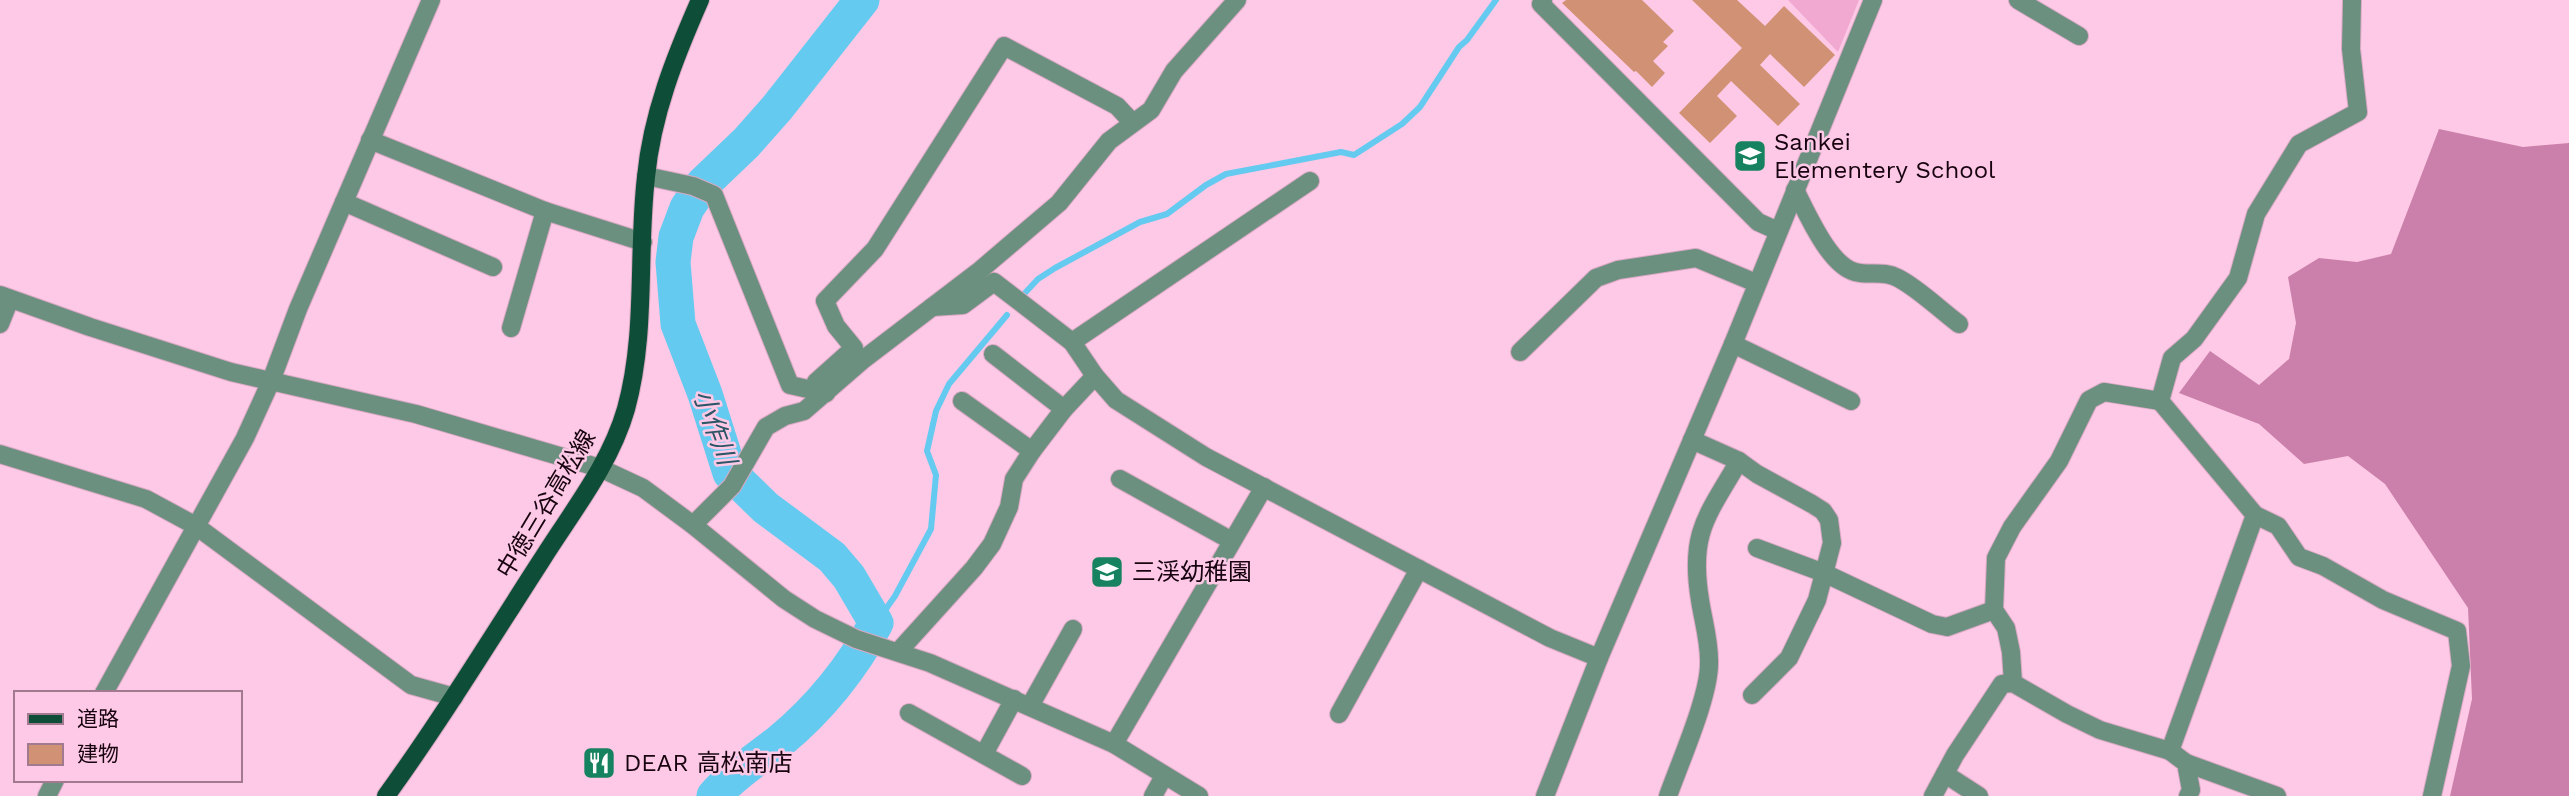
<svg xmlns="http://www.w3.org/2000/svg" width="2569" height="796" viewBox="0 0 2569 796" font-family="'Work Sans','Noto Sans JP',sans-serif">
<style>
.green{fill:#f1a9d2}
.forest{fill:#cb80ab}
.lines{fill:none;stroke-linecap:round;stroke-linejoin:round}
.stream{stroke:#65caef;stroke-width:6}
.river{stroke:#65caef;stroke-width:35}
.building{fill:#d19175}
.minor-casing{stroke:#d9a9c4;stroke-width:20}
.major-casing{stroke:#d9a9c4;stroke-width:20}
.minor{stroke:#6b907f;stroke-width:18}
.major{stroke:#0e4e38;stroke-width:18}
.labels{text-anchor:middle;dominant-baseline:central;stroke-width:5;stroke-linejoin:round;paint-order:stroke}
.poi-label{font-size:24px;fill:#180410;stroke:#fec9e6;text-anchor:start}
.street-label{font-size:24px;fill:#180410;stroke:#fec9e6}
.water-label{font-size:26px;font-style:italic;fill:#2b5666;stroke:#fec9e6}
</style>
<rect width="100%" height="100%" fill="#fec9e6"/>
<polygon class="green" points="1788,0 1859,0 1838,52"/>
<polygon class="forest" points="2439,129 2523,147 2569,143 2569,796 2450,796 2472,699 2468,608 2385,484 2348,456 2304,464 2259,424 2179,393 2210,351 2259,385 2289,359 2296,323 2288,277 2319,258 2357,262 2391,254"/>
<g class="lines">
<g class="stream">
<polyline points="1024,294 1038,279 1055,268 1140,222 1167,214 1206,185 1226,174 1341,152 1354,155 1402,124 1420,107 1459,47 1467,40 1496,0"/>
<polyline points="876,623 895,596 931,529 936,475 927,451 936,411 949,384 1007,315"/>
</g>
<path class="river" d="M714 796C733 774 758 759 780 741 819 709 853 667 876 623L849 577 832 557 766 508 730 473 705 394 678 324 673 262 676 237 687 208 703 184 746 143 777 108 862 0"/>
</g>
<g class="building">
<polygon points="1566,0 1642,0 1674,31 1663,42 1668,46 1653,61 1665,73 1652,87 1636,71 1634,72 1562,3"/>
<polygon points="1692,0 1737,0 1765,26 1784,6 1835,55 1804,87 1770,54 1760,65 1800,104 1778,126 1731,81 1717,96 1737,116 1710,143 1679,113 1742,48"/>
</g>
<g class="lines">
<defs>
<g id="minor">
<polyline points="1543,0 1541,4 1758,222 1778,231"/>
<polyline points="2018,0 2079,36"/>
<polyline points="370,140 545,211 643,242"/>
<polyline points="646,176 693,186 714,195 790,385 826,393"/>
<path d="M1795 190C1807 213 1829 265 1855 272 1870 276 1883 270 1898 278 1919 289 1939 309 1959 324"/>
<polyline points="344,202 493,267"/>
<polyline points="0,295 90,327 231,372 416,414 600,468 643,488 693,525 784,599 815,619 856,639 930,663 1114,744 1199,796"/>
<polyline points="932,307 963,305 994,282 1072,342 1095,376 1116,400 1206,457 1550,638 1599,658"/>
<polyline points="0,324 10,299"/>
<polyline points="511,328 545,211"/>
<polyline points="1072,342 1310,181"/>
<polyline points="1733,344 1851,401"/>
<polyline points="1520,352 1596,278 1618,270 1696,258 1756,283"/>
<polyline points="993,354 1064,409"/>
<polyline points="826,393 816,382 854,348 836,326 825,301 875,249 1004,46 1117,106 1132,122"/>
<polyline points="962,401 1032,451"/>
<polyline points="1692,440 1739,461 1757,474 1812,504 1823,511 1829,520 1832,543 1817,600 1789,658 1752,695"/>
<polyline points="0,454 146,499 196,526 411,685 454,697"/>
<polyline points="1120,479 1232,541"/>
<polyline points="2255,515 2278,526 2299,557 2323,566 2383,600 2457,631 2461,666 2432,796"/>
<polyline points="693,525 732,486 766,427 785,416 804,411 864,359 978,272 1059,203 1109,141 1151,110 1174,71 1237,0"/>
<polyline points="1757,548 1824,573 1932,624 1947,627 1994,610"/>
<polyline points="898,652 974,568 992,544 1009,507 1014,479 1032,451 1064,409 1095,376"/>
<polyline points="2013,683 2011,652 2006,628 1994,610 1996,558 2012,527 2059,461 2089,400 2104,392 2160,401"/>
<polyline points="104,693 245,438 271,381 298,309 431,0"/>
<polyline points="1030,706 1073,629"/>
<polyline points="909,713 1022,776"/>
<polyline points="1339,714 1419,569"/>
<polyline points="1114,744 1264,487"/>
<polyline points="984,754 1014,699"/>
<polyline points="2186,763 2277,796"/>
<polyline points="1945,774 1979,796"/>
<polyline points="47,796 55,780"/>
<polyline points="1153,796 1164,776"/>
<polyline points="1545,796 1599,658 1733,344 1873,0"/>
<path d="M1668 796C1680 762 1709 697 1709 664 1710 643 1703 620 1700 600 1689 533 1707 516 1739 461"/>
<polyline points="1933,796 1955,755 2002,684 2013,683 2067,714 2100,730 2170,751"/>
<polyline points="2188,796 2191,790 2186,763 2170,751 2255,515 2160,401 2172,358 2194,339 2238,278 2256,214 2299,144 2358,112 2351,49 2352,0"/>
</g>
<path id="major" d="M386 796C441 720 490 640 541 561 571 513 610 465 626 409 647 333 637 254 646 177 652 114 675 57 700 0"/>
</defs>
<use href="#minor" class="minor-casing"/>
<use href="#major" class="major-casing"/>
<use href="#minor" class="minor"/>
<use href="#major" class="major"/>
</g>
<defs>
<symbol id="school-square" viewBox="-11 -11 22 22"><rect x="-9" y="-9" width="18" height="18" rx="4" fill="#16825f" stroke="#fec9e6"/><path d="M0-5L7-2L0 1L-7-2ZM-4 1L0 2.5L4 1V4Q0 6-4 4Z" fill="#fff"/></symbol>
<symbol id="restaurant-square" viewBox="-11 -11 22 22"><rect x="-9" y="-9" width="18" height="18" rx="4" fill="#16825f" stroke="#fec9e6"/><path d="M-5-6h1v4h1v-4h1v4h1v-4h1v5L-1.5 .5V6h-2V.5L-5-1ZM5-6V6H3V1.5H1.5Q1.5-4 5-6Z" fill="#fff"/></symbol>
</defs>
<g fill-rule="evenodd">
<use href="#school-square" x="1731" y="137" width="38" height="38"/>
<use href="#school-square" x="1088" y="553" width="38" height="38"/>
<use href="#restaurant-square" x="580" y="744" width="38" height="38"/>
</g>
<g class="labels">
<g class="poi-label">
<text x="1774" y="142">Sankei<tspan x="1774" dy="28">Elementery School</tspan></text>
<text x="1132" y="572">三渓幼稚園</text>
<text x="624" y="763">DEAR 高松南店</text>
</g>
<g class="street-label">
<text transform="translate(546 504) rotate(-59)">中徳三谷高松線</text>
</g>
<g class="water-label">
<text transform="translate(715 427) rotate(70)">小作川</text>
</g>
</g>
<rect x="14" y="691" width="228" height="91" fill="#fec9e6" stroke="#a27a90" stroke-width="2"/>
<rect x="28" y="714" width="35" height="10" fill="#0e4e38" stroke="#a27a90" stroke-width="2"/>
<text x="77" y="726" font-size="21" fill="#180410">道路</text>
<rect x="28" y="744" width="35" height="21" fill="#d19175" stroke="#a27a90" stroke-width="2"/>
<text x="77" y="761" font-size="21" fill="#180410">建物</text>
</svg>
